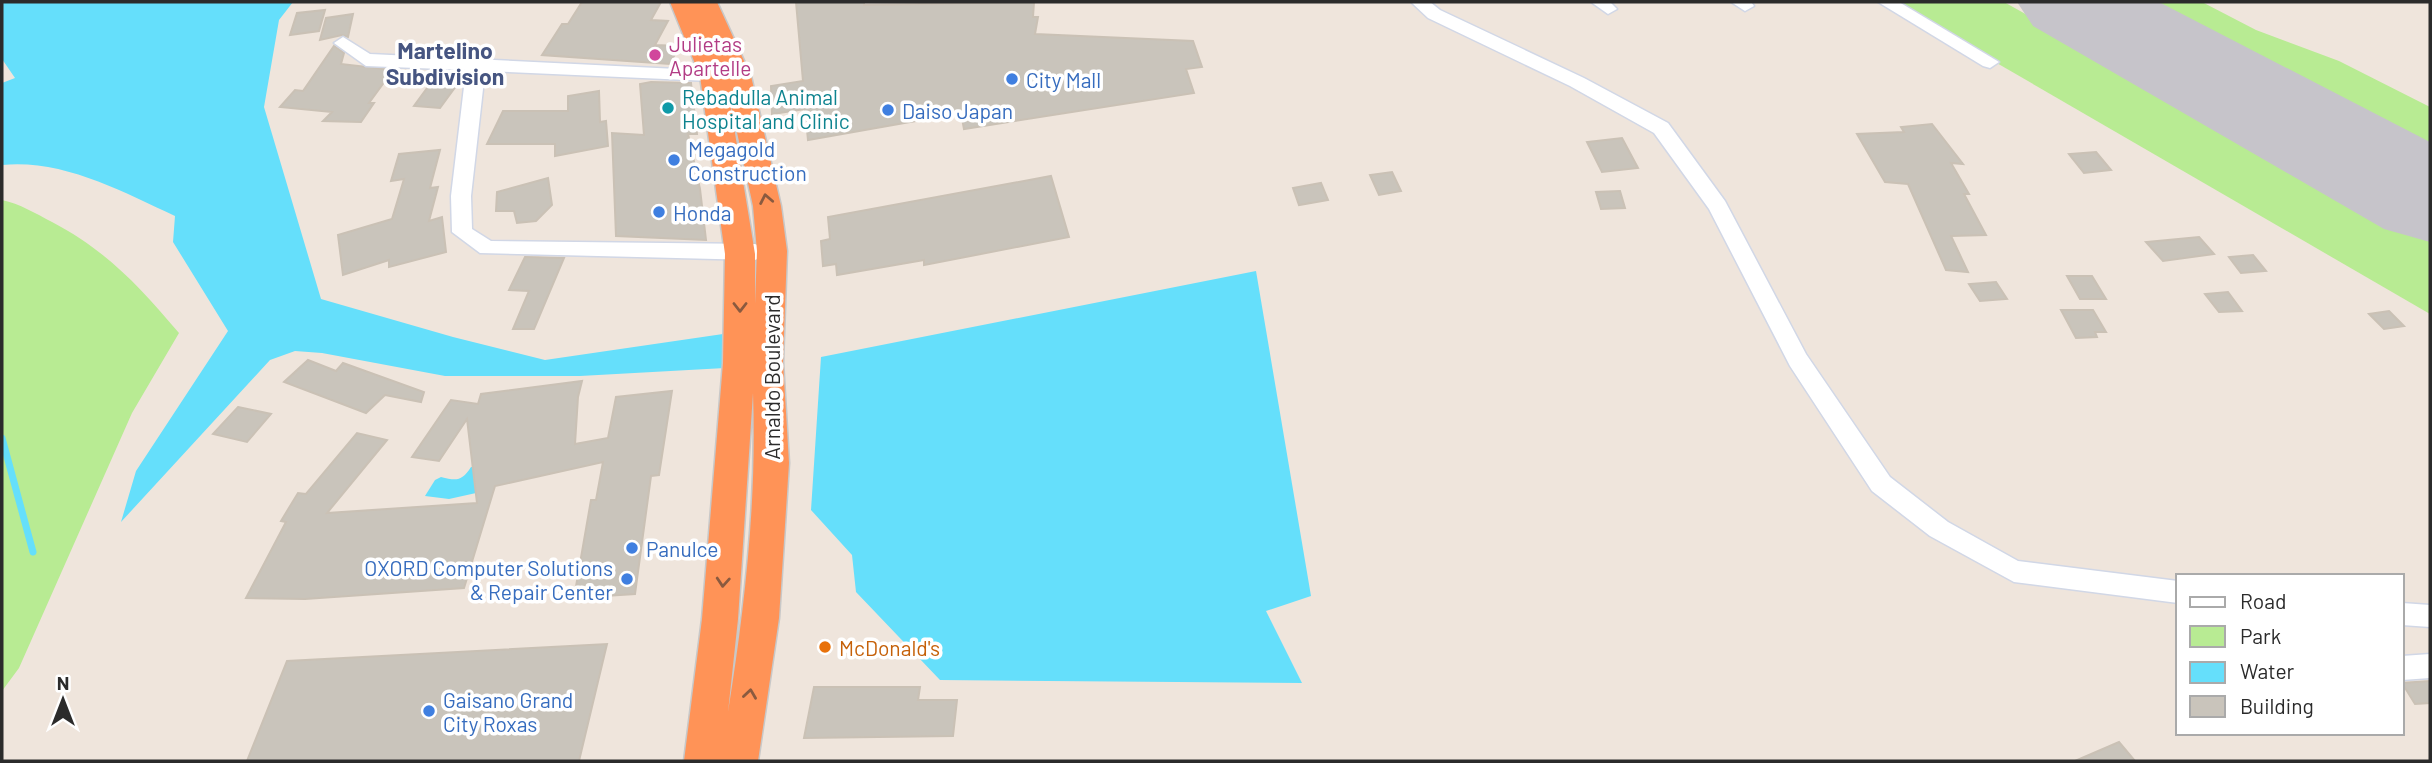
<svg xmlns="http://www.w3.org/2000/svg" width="2432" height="763" viewBox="0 0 2432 763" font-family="Barlow,sans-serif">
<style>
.green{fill:#b8eb93}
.water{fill:#65dffb}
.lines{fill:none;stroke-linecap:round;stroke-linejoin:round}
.stream{stroke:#65dffb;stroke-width:7}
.runway{fill:#c6c4ca;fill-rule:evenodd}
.building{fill:#c9c4bb;stroke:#cac1b5;stroke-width:2}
.minor-casing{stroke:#d1d7e6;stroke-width:3}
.highway-casing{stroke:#c8c8c8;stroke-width:3}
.minor{fill:#fff;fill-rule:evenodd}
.highway{fill:#ff9357;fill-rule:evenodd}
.oneway{stroke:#8a5a3f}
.hotel-dot{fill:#d1479c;stroke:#fff;stroke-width:2.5}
.shop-dot{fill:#3f7fe0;stroke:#fff;stroke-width:2.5}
.culture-dot{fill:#0f9aa8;stroke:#fff;stroke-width:2.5}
.food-dot{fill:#e8710a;stroke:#fff;stroke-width:2.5}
.labels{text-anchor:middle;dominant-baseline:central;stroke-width:7;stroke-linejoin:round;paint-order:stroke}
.hotel-label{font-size:21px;fill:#b23c85;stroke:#fff;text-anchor:start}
.shop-label{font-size:21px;fill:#366cbe;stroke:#fff;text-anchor:start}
.culture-label{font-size:21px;fill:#0d838f;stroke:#fff;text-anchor:start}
.street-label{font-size:21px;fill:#2b2b2b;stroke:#fff}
.food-label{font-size:21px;fill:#c56008;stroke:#fff;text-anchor:start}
.neighbourhood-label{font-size:23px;font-weight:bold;fill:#465581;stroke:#fff}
</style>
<rect width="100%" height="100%" fill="#efe5dc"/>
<g class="green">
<polygon points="1901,2 2004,2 2430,241 2430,314 1995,62"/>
<polygon points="2142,2 2202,2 2256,30 2339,61 2430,107 2430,155"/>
<path d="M2 200C20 204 35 213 52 222 107 251 139 286 179 333L132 413 19 668 2 691Z"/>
</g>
<g class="water">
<path d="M2 2H293L279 20 264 107 321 299 453 337 545 360 723 334 725 368 580 376H445L322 353 295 351 270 360 121 522 136 471 228 331 173 242 175 216C121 191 63 159 2 165V83L15 78 2 59Z"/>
<polygon points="1256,271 1311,596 1266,611 1302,683 940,680 856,592 852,555 811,510 821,357"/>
<path d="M481 466 485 491 449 499 425 496 435 480 441 477C457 481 462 481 471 467Z"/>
</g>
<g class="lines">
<polyline class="stream" points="2,438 33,552"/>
<polygon class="runway" points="2017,2 2159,2 2430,142 2430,242 2384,229 2033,26"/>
</g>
<g class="building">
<polygon points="582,2 661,2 651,20 668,21 655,45 679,46 670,64 542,55 562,24 568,24"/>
<polygon points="796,2 864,2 864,5 1034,2 1033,17 1038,17 1035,34 1193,41 1202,67 1186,69 1194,93 964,129 961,113 808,140 805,109 772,114 771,86 803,81"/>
<polygon points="325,10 319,31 290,35 297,13"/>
<polygon points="353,14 348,37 342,35 320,40 326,18"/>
<polygon points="334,46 344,53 341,64 393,70 369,103 374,103 361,122 323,121 332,112 280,107 295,90 303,91"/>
<polygon points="651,82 691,83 697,134 688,134 700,189 706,240 616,236 612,133 644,135 640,84"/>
<polygon points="430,84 456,86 440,108 414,106"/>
<polygon points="599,91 600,122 606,121 608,146 555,156 555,144 487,144 503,111 568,111 568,96"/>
<polygon points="1932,124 1963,164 1951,163 1969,194 1964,194 1986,235 1951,236 1968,272 1946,270 1908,184 1885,182 1857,134 1904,132 1901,127"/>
<polygon points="1622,138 1638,168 1602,172 1587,142"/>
<polygon points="440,150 430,188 438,187 429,221 442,217 446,252 389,267 389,260 343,275 338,235 392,219 404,179 391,181 399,154"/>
<polygon points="2096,152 2111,170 2084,173 2069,154"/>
<polygon points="1392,172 1401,191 1379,195 1370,175"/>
<polygon points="1051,176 1069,237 924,265 924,260 837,275 836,264 823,266 821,241 830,239 828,217"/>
<polygon points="548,178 552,205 536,221 517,223 514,211 496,211 497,192"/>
<polygon points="1321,183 1328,200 1299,205 1293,188"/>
<polygon points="1620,191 1625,208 1601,209 1596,192"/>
<polygon points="2199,237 2214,254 2163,261 2146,242"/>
<polygon points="2253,255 2266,271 2241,273 2229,257"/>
<polygon points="525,257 564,258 534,329 513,329 529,291 509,290"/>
<polygon points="2067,276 2092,276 2106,299 2080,299"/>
<polygon points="1996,282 2007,299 1980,301 1969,284"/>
<polygon points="2228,292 2242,311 2219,312 2205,294"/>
<polygon points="2061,310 2093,310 2106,332 2095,332 2097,337 2076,338"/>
<polygon points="2389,311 2404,326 2384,329 2369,314"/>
<polygon points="308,360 336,371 343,363 424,392 421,402 385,395 366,413 284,382"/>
<polygon points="582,381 578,397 575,444 608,438 616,397 672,391 659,475 651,476 635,594 574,598 591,500 596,500 603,462 495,486 464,588 305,599 246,598 286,522 281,521 298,493 306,494 357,433 387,440 327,513 477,503 467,419 439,461 412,457 451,400 478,404 481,394"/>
<polygon points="238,407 271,414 247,442 213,434"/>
<polygon points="607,644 579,761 247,761 287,661"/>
<polygon points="2430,681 2430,703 2415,704 2402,683"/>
<polygon points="814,687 920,687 918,700 957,700 953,736 804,738"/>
<polygon points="2119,742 2135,761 2075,761"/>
</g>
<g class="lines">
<defs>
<g id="minor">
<polygon points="1411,2 1430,2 1440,10 1584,78 1668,123 1725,201 1806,354 1890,477 1948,522 2018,561 2178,581 2178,603 2014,582 1930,536 1872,491 1790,366 1709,209 1654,133 1570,86 1428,18"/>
<polygon points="1591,2 1610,2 1617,9 1608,14"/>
<polygon points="1731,2 1751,2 1754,6 1745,11"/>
<polygon points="1878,2 1899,2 1999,62 1990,68 1983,66"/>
<polygon points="343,37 370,54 739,72 741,76 732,82 485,71 471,196 472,229 491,241 755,244 762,247 765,252 762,257 755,260 480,253 452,232 451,196 466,70 366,66 334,43"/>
<polygon points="2402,603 2430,605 2430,627 2402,625"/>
<polygon points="2430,654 2430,678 2402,680 2402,656"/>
</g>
<path id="highway" d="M670 2H717L751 76 781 206 787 251 783 362 789 463 779 618 758 761H684L702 619 723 363 725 254 700 76ZM728 91 753 206 757 251 755 304V254ZM753 393C757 500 745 606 728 712L738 619Z"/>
</defs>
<use href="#minor" class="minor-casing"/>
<use href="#highway" class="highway-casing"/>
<use href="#minor" class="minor"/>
<use href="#highway" class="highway"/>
</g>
<defs><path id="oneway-chevron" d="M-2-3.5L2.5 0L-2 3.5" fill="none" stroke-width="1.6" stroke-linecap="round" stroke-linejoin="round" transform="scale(1.75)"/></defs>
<g class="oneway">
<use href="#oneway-chevron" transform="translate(766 199) rotate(-101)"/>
<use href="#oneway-chevron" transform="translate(740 307) rotate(90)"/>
<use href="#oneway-chevron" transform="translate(723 582) rotate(94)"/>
<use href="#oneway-chevron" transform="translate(750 694) rotate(-82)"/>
</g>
<circle class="hotel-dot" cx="655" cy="55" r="7"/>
<g class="shop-dot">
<circle cx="1012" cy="79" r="7"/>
<circle cx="888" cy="110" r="7"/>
<circle cx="674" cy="160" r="7"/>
<circle cx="659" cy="212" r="7"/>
<circle cx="632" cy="548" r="7"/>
<circle cx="627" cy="579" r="7"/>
<circle cx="429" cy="711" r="7"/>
</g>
<circle class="culture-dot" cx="668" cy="108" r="7"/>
<circle class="food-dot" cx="825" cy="647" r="7"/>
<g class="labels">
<g class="hotel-label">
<text x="669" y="43">Julietas<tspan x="669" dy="24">Apartelle</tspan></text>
</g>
<g class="shop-label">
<text x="1026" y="79">City Mall</text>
<text x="902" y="110">Daiso Japan</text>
<text x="688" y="148">Megagold<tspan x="688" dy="24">Construction</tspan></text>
<text x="673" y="212">Honda</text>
<text x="646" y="548">Panulce</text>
<text x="613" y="567" text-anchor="end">OXORD Computer Solutions<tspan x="613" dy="24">&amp; Repair Center</tspan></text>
<text x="443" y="699">Gaisano Grand<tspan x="443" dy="24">City Roxas</tspan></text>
</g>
<g class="culture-label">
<text x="682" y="96">Rebadulla Animal<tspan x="682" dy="24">Hospital and Clinic</tspan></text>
</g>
<g class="street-label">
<text transform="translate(771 377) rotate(-90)">Arnaldo Boulevard</text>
</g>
<g class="food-label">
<text x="839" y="647">McDonald's</text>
</g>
<g class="neighbourhood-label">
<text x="445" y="50">Martelino<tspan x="445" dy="26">Subdivision</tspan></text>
</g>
</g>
<rect width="2432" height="763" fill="none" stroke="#2b2b2b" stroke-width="7"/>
<rect x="2176" y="574" width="228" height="161" fill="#ffffff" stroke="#aaaaaa" stroke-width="2"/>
<rect x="2190" y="597" width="35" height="10" fill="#ffffff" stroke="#aaaaaa" stroke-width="2"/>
<text x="2240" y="609" font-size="21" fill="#2b2b2b">Road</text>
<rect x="2190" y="626" width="35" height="21" fill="#b8eb93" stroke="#aaaaaa" stroke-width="2"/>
<text x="2240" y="644" font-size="21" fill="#2b2b2b">Park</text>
<rect x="2190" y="662" width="35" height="21" fill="#65dffb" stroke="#aaaaaa" stroke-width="2"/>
<text x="2240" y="679" font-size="21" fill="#2b2b2b">Water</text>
<rect x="2190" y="696" width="35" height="21" fill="#c9c4bb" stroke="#aaaaaa" stroke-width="2"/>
<text x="2240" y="714" font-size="21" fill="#2b2b2b">Building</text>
<g transform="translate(63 700)" stroke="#ffffff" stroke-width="5" paint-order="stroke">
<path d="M0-5L12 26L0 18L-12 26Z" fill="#2b2b2b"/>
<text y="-10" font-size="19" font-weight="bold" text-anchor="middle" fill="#2b2b2b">N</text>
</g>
</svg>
